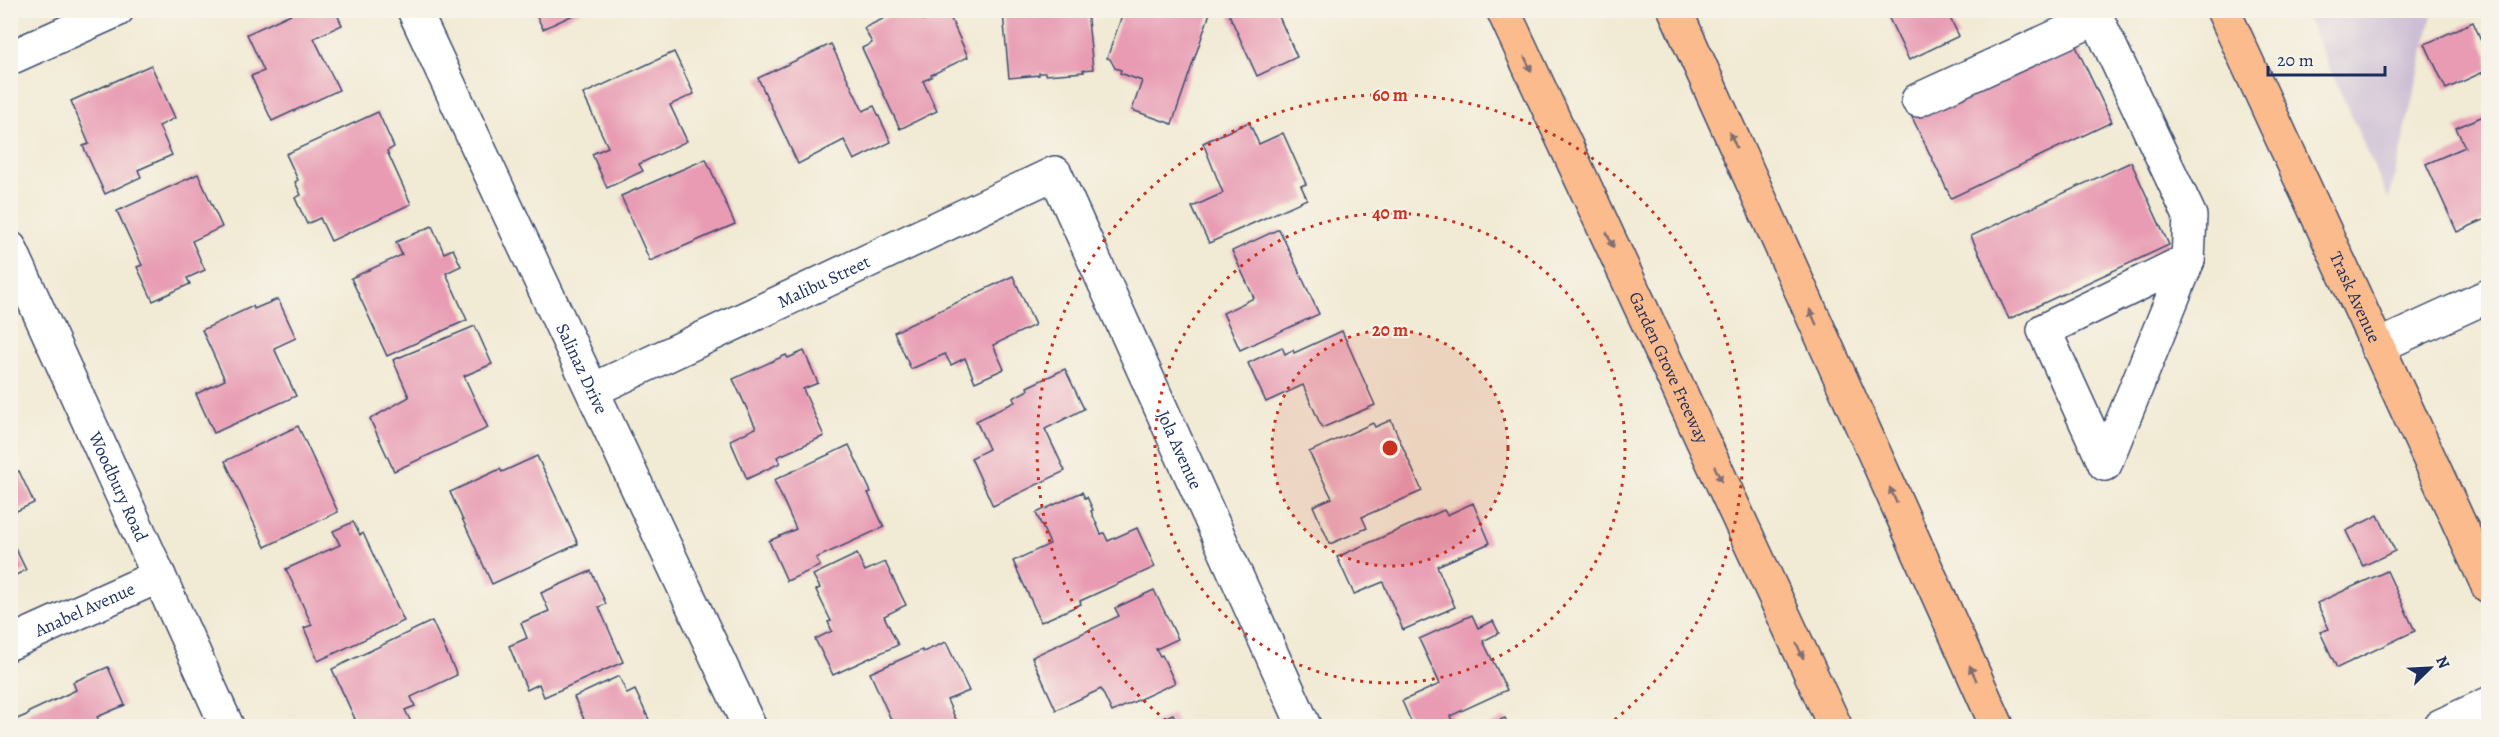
<svg xmlns="http://www.w3.org/2000/svg" width="2499" height="737" viewBox="0 0 2499 737" font-family="Alegreya,serif">
<style>
.industrial{fill:#ccbed4}
.building{fill:#e89bb3}
.lines{fill:none;stroke-linecap:round;stroke-linejoin:round}
.minor-casing{stroke:#3b4b70;stroke-width:36}
.major-casing{stroke:#3b4b70;stroke-width:36}
.highway-casing{stroke:#3b4b70;stroke-width:36}
.minor{stroke:#fff;stroke-width:33}
.major{stroke:#fbbb8c;stroke-width:33}
.highway{stroke:#fbbb8c;stroke-width:33}
.oneway{fill:#806e73}
.ring{fill:none;stroke:#c8321e;stroke-width:3;stroke-dasharray:3 6}
.labels{text-anchor:middle;dominant-baseline:central;stroke-width:4.5;stroke-linejoin:round;paint-order:stroke}
.street-label{font-size:18px;fill:#1b2f5e;stroke:#f7f3e8}
.centre{fill:#c8321e;stroke:#f7f3e8;stroke-width:3}
.ring-label{font-size:18px;text-anchor:middle;font-weight:bold;fill:#c8321e;stroke:#f7f3e8;stroke-width:4.5;stroke-linejoin:round;paint-order:stroke}
</style>
<rect width="100%" height="100%" fill="#f7f3e8"/>
<filter id="ink" filterUnits="userSpaceOnUse"><feTurbulence type="fractalNoise" baseFrequency=".0167" numOctaves="2"/><feDisplacementMap in="SourceGraphic" scale="12" xChannelSelector="R" yChannelSelector="G"/><feConvolveMatrix kernelMatrix="1 2 1 2 8 2 1 2 1" color-interpolation-filters="sRGB"/></filter>
<filter id="wash" filterUnits="userSpaceOnUse"><feTurbulence type="fractalNoise" baseFrequency=".008" numOctaves="4" result="noise"/><feDisplacementMap in="SourceGraphic" scale="24" xChannelSelector="R" yChannelSelector="G"/><feGaussianBlur stdDeviation="1.35" result="paint"/><feColorMatrix in="noise" values="0 0 0 0 0 0 0 0 0 0 0 0 0 0 0 0 0 1.4 0 .05"/><feComposite in="paint" operator="in"/></filter>
<g filter="url(#wash)">
<rect width="100%" height="100%" fill="#f1ead4"/>
<polygon class="industrial" points="2304,11 2433,11 2389,200"/>
<g id="blocks">
<g class="building">
<polygon points="292,10 335,10 342,25 314,38 339,90 272,121 251,76 264,71 247,34 293,13"/>
<polygon points="534,10 584,10 543,29"/>
<polygon points="901,10 919,10 923,20 947,10 968,57 931,75 932,77 923,81 937,111 900,129 862,48 872,43 864,28"/>
<polygon points="994,10 1087,10 1093,69 1083,70 1084,72 1046,75 1045,73 1039,73 1039,75 1009,78 1003,13 994,14"/>
<polygon points="1124,10 1211,10 1172,124 1132,110 1142,81 1120,73 1121,70 1115,68 1110,59 1107,58"/>
<polygon points="1231,10 1276,10 1297,57 1257,76 1228,12"/>
<polygon points="1885,10 1946,10 1959,36 1909,60"/>
<polygon points="2473,22 2488,56 2488,70 2446,89 2425,44"/>
<polygon points="2072,38 2112,122 1951,198 1911,115"/>
<polygon points="831,44 863,111 874,106 891,142 854,160 844,140 798,164 758,78"/>
<polygon points="674,52 694,94 670,105 687,141 639,164 643,171 607,188 592,154 608,147 583,94"/>
<polygon points="151,65 175,118 159,126 172,155 138,170 141,177 105,194 83,146 89,144 71,101"/>
<polygon points="378,112 394,147 387,151 411,204 331,241 320,218 307,224 295,198 301,195 295,182 298,180 286,154"/>
<polygon points="2488,114 2488,218 2457,232 2426,164 2465,147 2456,128"/>
<polygon points="1249,122 1259,144 1283,133 1306,184 1301,186 1307,199 1209,243 1192,207 1223,193 1203,143"/>
<polygon points="706,159 735,224 650,261 621,196"/>
<polygon points="2131,162 2169,245 2009,319 1971,236"/>
<polygon points="198,174 222,227 192,241 205,270 187,278 190,284 153,301 137,267 142,265 117,211"/>
<polygon points="432,226 444,253 453,249 461,266 446,273 467,320 387,356 351,278 402,255 396,242"/>
<polygon points="1279,229 1319,314 1240,350 1223,313 1254,298 1232,251"/>
<polygon points="1013,276 1035,325 993,345 1004,369 975,382 965,358 951,365 945,354 911,369 894,332"/>
<polygon points="278,299 296,338 274,348 296,396 214,433 196,394 225,380 202,330 253,306 254,309"/>
<polygon points="475,326 492,364 464,376 488,428 394,471 370,419 409,397 393,360"/>
<polygon points="1342,331 1375,405 1322,428 1303,385 1266,402 1248,363 1282,347 1285,354 1293,350 1294,353"/>
<polygon points="804,351 818,383 803,389 824,436 777,457 780,463 747,479 730,440 756,428 733,379 786,355 788,358"/>
<polygon points="1065,369 1084,409 1045,429 1065,471 993,506 971,458 989,449 976,421 1015,402 1013,398 1028,390 1027,387"/>
<polygon points="1391,420 1422,491 1362,517 1367,528 1330,544 1313,506 1332,498 1309,452 1373,423 1375,427"/>
<polygon points="298,426 338,512 265,547 225,461"/>
<polygon points="849,445 871,492 868,493 884,527 816,558 820,566 787,581 769,541 796,529 774,480"/>
<polygon points="537,456 578,544 492,584 450,492 500,469 502,472"/>
<polygon points="19,471 34,503 10,514 10,475"/>
<polygon points="1082,492 1085,498 1087,497 1093,510 1091,511 1101,534 1104,533 1108,541 1137,528 1155,567 1080,601 1081,604 1041,622 1013,561 1050,544 1036,513"/>
<polygon points="1473,503 1490,543 1437,566 1455,607 1403,630 1383,582 1354,594 1337,557 1444,510 1447,515"/>
<polygon points="2378,515 2395,551 2363,566 2346,531"/>
<polygon points="353,522 360,535 363,533 404,621 318,661 304,628 312,625 286,569 340,545 333,531"/>
<polygon points="10,537 26,570 10,578"/>
<polygon points="857,554 865,571 885,562 906,605 884,616 898,645 833,675 815,639 832,631 828,622 831,621 816,590 820,588 813,575"/>
<polygon points="591,571 606,604 599,607 623,662 544,697 539,684 527,690 509,646 527,638 521,623 549,611 541,593"/>
<polygon points="2387,571 2415,631 2337,668 2320,632 2329,629 2317,603"/>
<polygon points="1154,590 1178,639 1156,649 1160,656 1162,655 1175,683 1112,712 1101,689 1056,710 1032,657 1119,616 1115,608"/>
<polygon points="1472,615 1478,628 1493,621 1499,633 1483,641 1507,690 1450,716 1454,725 1451,726 1413,726 1402,701 1440,684 1419,639"/>
<polygon points="432,621 457,675 411,697 415,706 405,710 413,726 353,726 351,721 355,719 332,669"/>
<polygon points="946,642 969,691 947,700 959,726 894,726 870,673 922,650 923,652"/>
<polygon points="108,667 125,705 97,717 101,726 12,726 10,722 29,714 29,712 76,690 73,682"/>
<polygon points="619,676 627,694 635,690 652,726 587,726 574,697"/>
<polygon points="1173,714 1178,726 1145,726"/>
<polygon points="1505,718 1509,726 1486,726"/>
</g>
</g>
</g>
<g filter="url(#ink)">
<use href="#blocks" fill-opacity="0" stroke="#3b4b70" stroke-width="1.5"/>
<g class="lines">
<defs>
<g id="minor">
<path id="s1" d="M414 10 749 726"/>
<polyline points="2093,10 2190,216 2188,260 2105,464"/>
<polyline points="10,58 117,10"/>
<polyline points="1918,100 2097,18"/>
<path id="s2" d="M10 248 227 726"/>
<polyline points="2377,347 2488,296"/>
<path id="s3" d="M593 390 1055 173 1304 726"/>
<polyline points="2105,464 2044,330 2188,260"/>
<path id="s4" d="M10 643 159 576"/>
<polyline points="2440,726 2488,704"/>
</g>
<g id="major">
<path id="s5" d="M2223 10 2488 586"/>
</g>
<g id="highway">
<path id="s6" d="M1503 10 1835 726"/>
<polyline points="1675,10 1997,726"/>
</g>
</defs>
<use href="#minor" class="minor-casing"/>
<use href="#major" class="major-casing"/>
<use href="#highway" class="highway-casing"/>
<use href="#minor" class="minor"/>
<use href="#major" class="major"/>
<use href="#highway" class="highway"/>
</g>
<defs><path id="oneway-solid" d="M-6-.8H1V-3.2L6.5 0L1 3.2V.8H-6Z" transform="scale(1.5)"/></defs>
<g class="oneway">
<use href="#oneway-solid" transform="translate(1528 64) rotate(65)"/>
<use href="#oneway-solid" transform="translate(1733 140) rotate(-114)"/>
<use href="#oneway-solid" transform="translate(1610 240) rotate(65)"/>
<use href="#oneway-solid" transform="translate(1813 317) rotate(-114)"/>
<use href="#oneway-solid" transform="translate(1718 474) rotate(65)"/>
<use href="#oneway-solid" transform="translate(1893 495) rotate(-114)"/>
<use href="#oneway-solid" transform="translate(1800 651) rotate(65)"/>
<use href="#oneway-solid" transform="translate(1973 673) rotate(-114)"/>
</g>
</g>
<circle cx="1390" cy="448" r="118" fill="#c8321e" fill-opacity=".12"/>
<g class="ring">
<circle cx="1390" cy="448" r="118"/>
<circle cx="1390" cy="448" r="235"/>
<path d="M1173 726A353 353 0 1 1 1607 726"/>
</g>
<g class="labels">
<g class="street-label">
<text stroke="none"><textPath href="#s3" startOffset="255">Malibu Street</textPath></text>
<text stroke="none"><textPath href="#s5" startOffset="316">Trask Avenue</textPath></text>
<text stroke="none"><textPath href="#s1" startOffset="396">Salinaz Drive</textPath></text>
<text stroke="none"><textPath href="#s6" startOffset="394">Garden Grove Freeway</textPath></text>
<text stroke="none"><textPath href="#s3" startOffset="814">Jola Avenue</textPath></text>
<text stroke="none"><textPath href="#s2" startOffset="262">Woodbury Road</textPath></text>
<text stroke="none"><textPath href="#s4" startOffset="82">Anabel Avenue</textPath></text>
</g>
</g>
<circle cx="1390" cy="448" r="9" class="centre"/>
<g class="ring-label">
<text x="1390" y="101">60 m</text>
<text x="1390" y="219">40 m</text>
<text x="1390" y="336">20 m</text>
</g>
<rect width="2499" height="737" fill="none" stroke="#f7f3e8" stroke-width="36"/>
<g transform="translate(2430 668) rotate(66)" stroke="#f7f3e8" stroke-width="4.5" paint-order="stroke">
<path d="M0-4.5L10 22L0 15L-10 22Z" fill="#1b2f5e"/>
<text y="-9" font-size="16" font-weight="bold" text-anchor="middle" fill="#1b2f5e">N</text>
</g>
<path d="M2268 66v9h117v-9" fill="none" stroke="#1b2f5e" stroke-width="3"/>
<text x="2277" y="66" font-size="18" fill="#1b2f5e" stroke="#f7f3e8" stroke-width="4.5" paint-order="stroke">20 m</text>
</svg>
